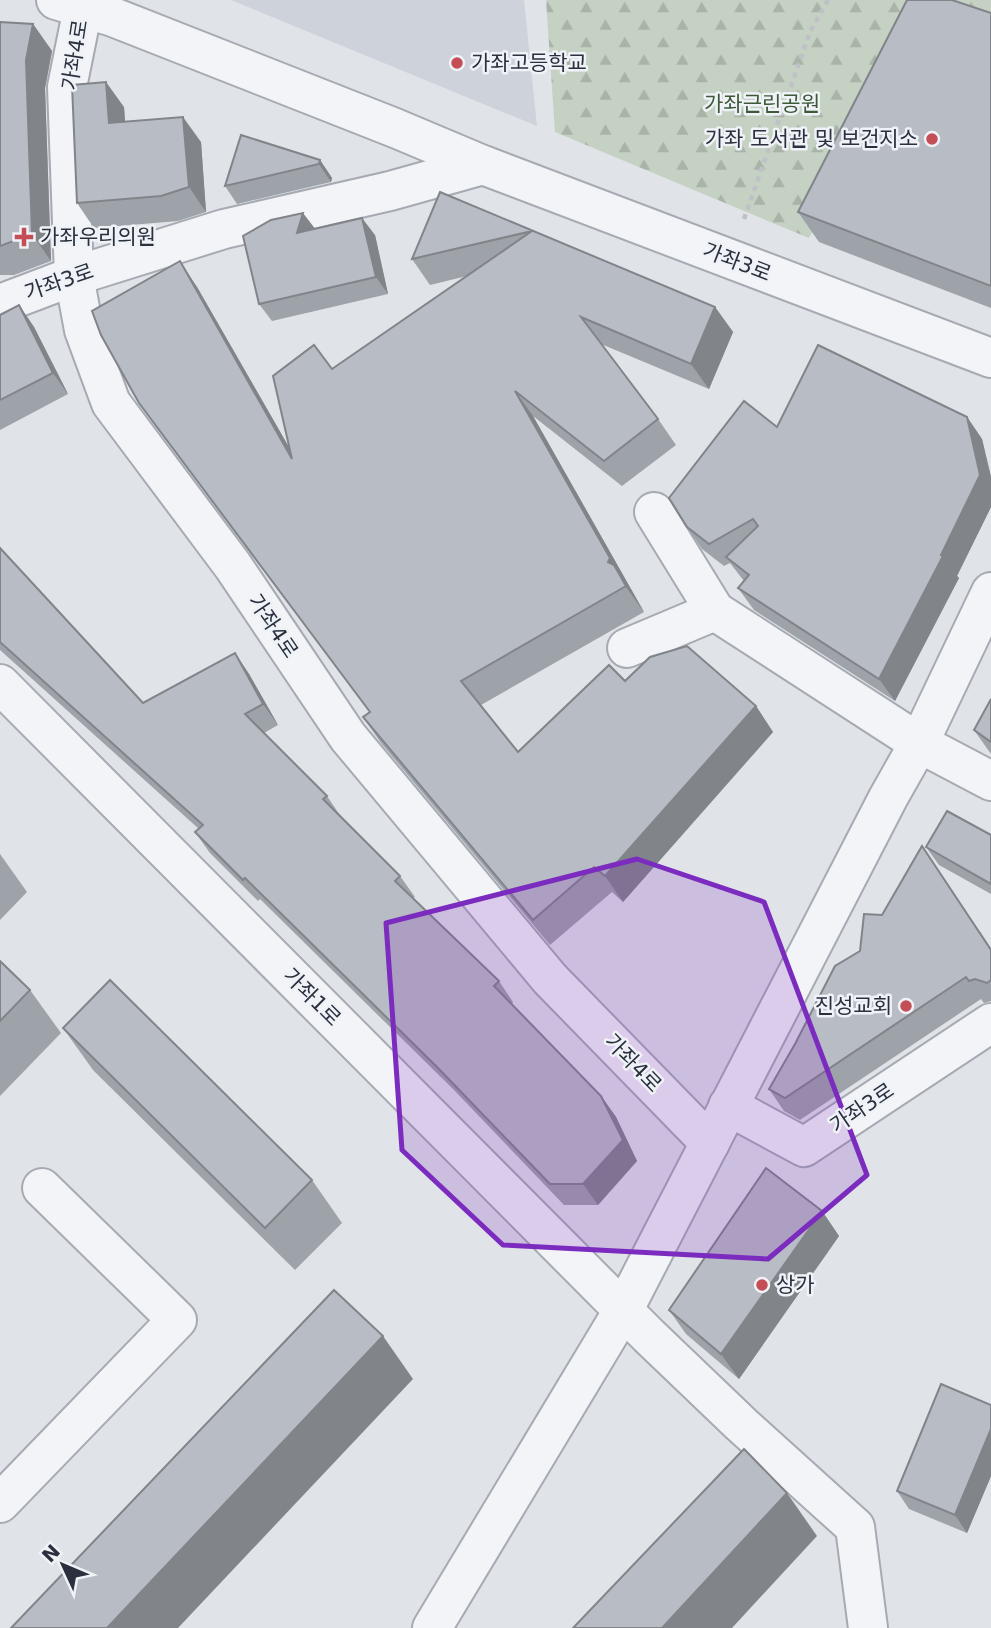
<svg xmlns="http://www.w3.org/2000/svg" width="991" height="1628" viewBox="0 0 991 1628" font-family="'DejaVu Sans','Noto Sans KR',sans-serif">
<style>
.built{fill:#ced2da}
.forest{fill:url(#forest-firs)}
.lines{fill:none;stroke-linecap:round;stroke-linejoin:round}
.minor-casing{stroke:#a6aab2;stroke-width:42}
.path{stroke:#bfc1c7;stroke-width:4.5;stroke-dasharray:5 5;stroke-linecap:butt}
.minor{stroke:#f3f4f7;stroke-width:38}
.wall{fill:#9ea2a9}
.shaded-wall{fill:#818489}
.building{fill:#b8bcc4;stroke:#818489;stroke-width:2}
.marked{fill:#7b2cbf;fill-opacity:0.2;stroke:#7b2cbf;stroke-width:5;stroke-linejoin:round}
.poi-dot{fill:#c44e56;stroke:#eff2f6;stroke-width:2.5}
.labels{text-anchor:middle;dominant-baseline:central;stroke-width:5;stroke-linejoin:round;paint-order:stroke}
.street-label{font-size:21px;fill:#2a303e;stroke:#eff2f6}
.poi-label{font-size:21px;fill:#2a303e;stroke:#eff2f6;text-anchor:start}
.park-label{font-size:21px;fill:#3c5938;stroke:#eff2f6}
</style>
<defs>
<pattern id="forest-firs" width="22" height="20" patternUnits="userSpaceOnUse" patternTransform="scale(1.75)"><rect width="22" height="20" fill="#c5d1c2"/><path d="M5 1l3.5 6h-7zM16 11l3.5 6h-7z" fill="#a9b4a8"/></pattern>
</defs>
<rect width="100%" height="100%" fill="#e0e3e8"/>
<polygon class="built" points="231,0 524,0 537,126"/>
<polygon class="forest" points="546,0 991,0 991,27 932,10 809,238 555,132"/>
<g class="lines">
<defs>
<g id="minor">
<polyline points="56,0 113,17 395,128 483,165 991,358"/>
<polyline points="83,8 67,87 74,276 84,330 111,403 233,566 348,737 550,979 710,1143"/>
<polyline points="0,304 74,276 224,229 390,191 483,165"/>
<polyline points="654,512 715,611 919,743 991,781"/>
<polyline points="627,648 715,611"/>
<polyline points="0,684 649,1336 742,1425 855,1527 868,1628"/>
<polyline points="728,1106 804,1147 991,1023"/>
<polyline points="0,1503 177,1320 42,1188"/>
<polyline points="432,1628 624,1309 888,798 919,743 991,592"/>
</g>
</defs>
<use href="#minor" class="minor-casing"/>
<polyline class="path" points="744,219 810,32 828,0"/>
<use href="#minor" class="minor"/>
</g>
<g class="wall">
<polygon points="991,13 991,308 819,242 798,212"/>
<polygon points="0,22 33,24 52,51 45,88 51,261 14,275 0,275"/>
<polygon points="124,107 125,122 201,142 206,212 178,221 94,228 77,203"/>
<polygon points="320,160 332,178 331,182 237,204 225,186"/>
<polygon points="440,192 715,307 733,332 709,389 601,344 658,419 676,445 622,486 533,416 644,612 481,705 518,752 625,681 756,706 773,732 623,902 612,892 550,945 381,743 363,717 370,712 157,428 139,403 197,287 290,449 332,369 467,276 430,285 412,259"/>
<polygon points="314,229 375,235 388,294 272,321 259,304"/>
<polygon points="19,305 34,327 68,394 0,430 0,315"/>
<polygon points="967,417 982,439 991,477 991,507 957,576 959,578 895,701 754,610 738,588 744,581 730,563 724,566 702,549 687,527 777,427"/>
<polygon points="0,548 143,703 235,653 249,674 278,725 264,733 327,796 341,817 400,876 415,897 413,898 499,981 513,1002 512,1004 601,1096 616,1117 637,1161 598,1205 564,1205 453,1089 260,899 258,901 210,853 195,832 199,829 0,650"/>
<polygon points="991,699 991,754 974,730"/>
<polygon points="991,835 991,894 939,865 926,847"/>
<polygon points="0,854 27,892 0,920"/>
<polygon points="937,868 991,948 991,1001 984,1003 981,999 800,1120 784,1111 769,1089 860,951 882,915"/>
<polygon points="0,961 30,990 61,1033 0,1096"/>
<polygon points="63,1028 312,1180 342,1223 295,1270 93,1070"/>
<polygon points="822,1211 839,1236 739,1379 686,1334 669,1310"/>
<polygon points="991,1405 991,1476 967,1533 909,1509 897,1491"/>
</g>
<g class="shaded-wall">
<polygon points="33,24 52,51 45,88 51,261 32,234 26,60"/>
<polygon points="106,82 124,107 127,147 109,123"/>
<polygon points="183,117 201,142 206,212 189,187"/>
<polygon points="320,160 332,178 331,182 319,164"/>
<polygon points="303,213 316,230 297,233"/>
<polygon points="362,218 375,235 388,294 376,277"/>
<polygon points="180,261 197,287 310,484 292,459"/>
<polygon points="19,305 34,327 68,394 53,373"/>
<polygon points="715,307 733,332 709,389 691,364"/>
<polygon points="515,391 533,416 644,612 608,562"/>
<polygon points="967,417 982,439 991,477 991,507 957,576 959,578 895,701 879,679 941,555"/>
<polygon points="235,653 249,674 278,725 263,704"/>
<polygon points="756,706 773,732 623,902 605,876"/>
<polygon points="601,1096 616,1117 637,1161 598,1205 583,1184"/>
<polygon points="822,1211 839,1236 739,1379 721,1354"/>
<polygon points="383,1336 413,1379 178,1628 107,1628"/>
<polygon points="991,1429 991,1476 967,1533 955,1515"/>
<polygon points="787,1493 817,1536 732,1628 662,1628"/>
</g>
<g class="building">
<polygon points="907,0 952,0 991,13 991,286 798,212"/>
<polygon points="0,22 33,24 26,60 32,234 0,246"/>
<polygon points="106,82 109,123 183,117 189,187 161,196 77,203 72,85"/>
<polygon points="241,135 320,160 319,164 225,186"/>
<polygon points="440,192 715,307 691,364 581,317 658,419 604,461 515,391 610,558 608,562 614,565 626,586 461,681 518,752 609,665 625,681 650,657 687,646 756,706 605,876 594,867 533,920 363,717 370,712 139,403 101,335 92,311 180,261 292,459 273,376 314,345 332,369 532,231 412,259"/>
<polygon points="303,213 297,233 362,218 376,277 259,304 243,236 271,220"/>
<polygon points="19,305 53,373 0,400 0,315"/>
<polygon points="818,345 967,417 980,475 941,555 943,556 879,679 738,588 749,575 726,557 758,526 753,519 709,544 687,527 669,498 744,401 777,427"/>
<polygon points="0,548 143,703 235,653 263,704 245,714 327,796 323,799 400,876 395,881 499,981 494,986 601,1096 623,1140 583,1184 550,1184 438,1068 245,878 243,880 195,832 203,825 0,642"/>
<polygon points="991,699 991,742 974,730"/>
<polygon points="947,811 991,835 991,884 926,847"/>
<polygon points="922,846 991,950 991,980 987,983 975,979 969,981 966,977 785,1098 769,1089 795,1044 835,966 860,951 864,914 882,915"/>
<polygon points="0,961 30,990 0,1021"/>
<polygon points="110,980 312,1180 265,1228 63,1028"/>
<polygon points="766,1168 822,1211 721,1354 669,1310"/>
<polygon points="334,1290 383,1336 107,1628 11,1628"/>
<polygon points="941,1384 991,1405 991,1429 955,1515 897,1491"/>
<polygon points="744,1449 787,1493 662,1628 573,1628"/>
</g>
<path class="marked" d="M637 859 764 902 867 1175 768 1259 503 1245 402 1150 386 923Z"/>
<g class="poi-dot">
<circle cx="457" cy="63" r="7"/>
<circle cx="932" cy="139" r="7"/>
<path d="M20.5 226.5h7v7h7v7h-7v7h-7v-7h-7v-7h7z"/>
<circle cx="906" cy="1006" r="7"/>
<circle cx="762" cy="1285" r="7"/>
</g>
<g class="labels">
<g class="street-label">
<text transform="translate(75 55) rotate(-81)">가좌4로</text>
<text transform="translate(737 262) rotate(21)">가좌3로</text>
<text transform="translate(59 282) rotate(-19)">가좌3로</text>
<text transform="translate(273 626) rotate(56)">가좌4로</text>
<text transform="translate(312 997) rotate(45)">가좌1로</text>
<text transform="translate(633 1063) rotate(46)">가좌4로</text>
<text transform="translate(862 1108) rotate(-34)">가좌3로</text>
</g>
<g class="poi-label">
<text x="471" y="63">가좌고등학교</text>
<text x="918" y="139" text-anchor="end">가좌 도서관 및 보건지소</text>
<text x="40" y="237">가좌우리의원</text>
<text x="892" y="1006" text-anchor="end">진성교회</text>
<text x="776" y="1285">상가</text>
</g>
<g class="park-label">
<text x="762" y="104">가좌근린공원</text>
</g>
</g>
<g transform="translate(63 1565) rotate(314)" stroke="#eff2f6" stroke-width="5" paint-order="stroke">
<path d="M0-5L12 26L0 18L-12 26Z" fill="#2a303e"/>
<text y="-10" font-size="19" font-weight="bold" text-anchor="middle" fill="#2a303e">N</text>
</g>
</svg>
